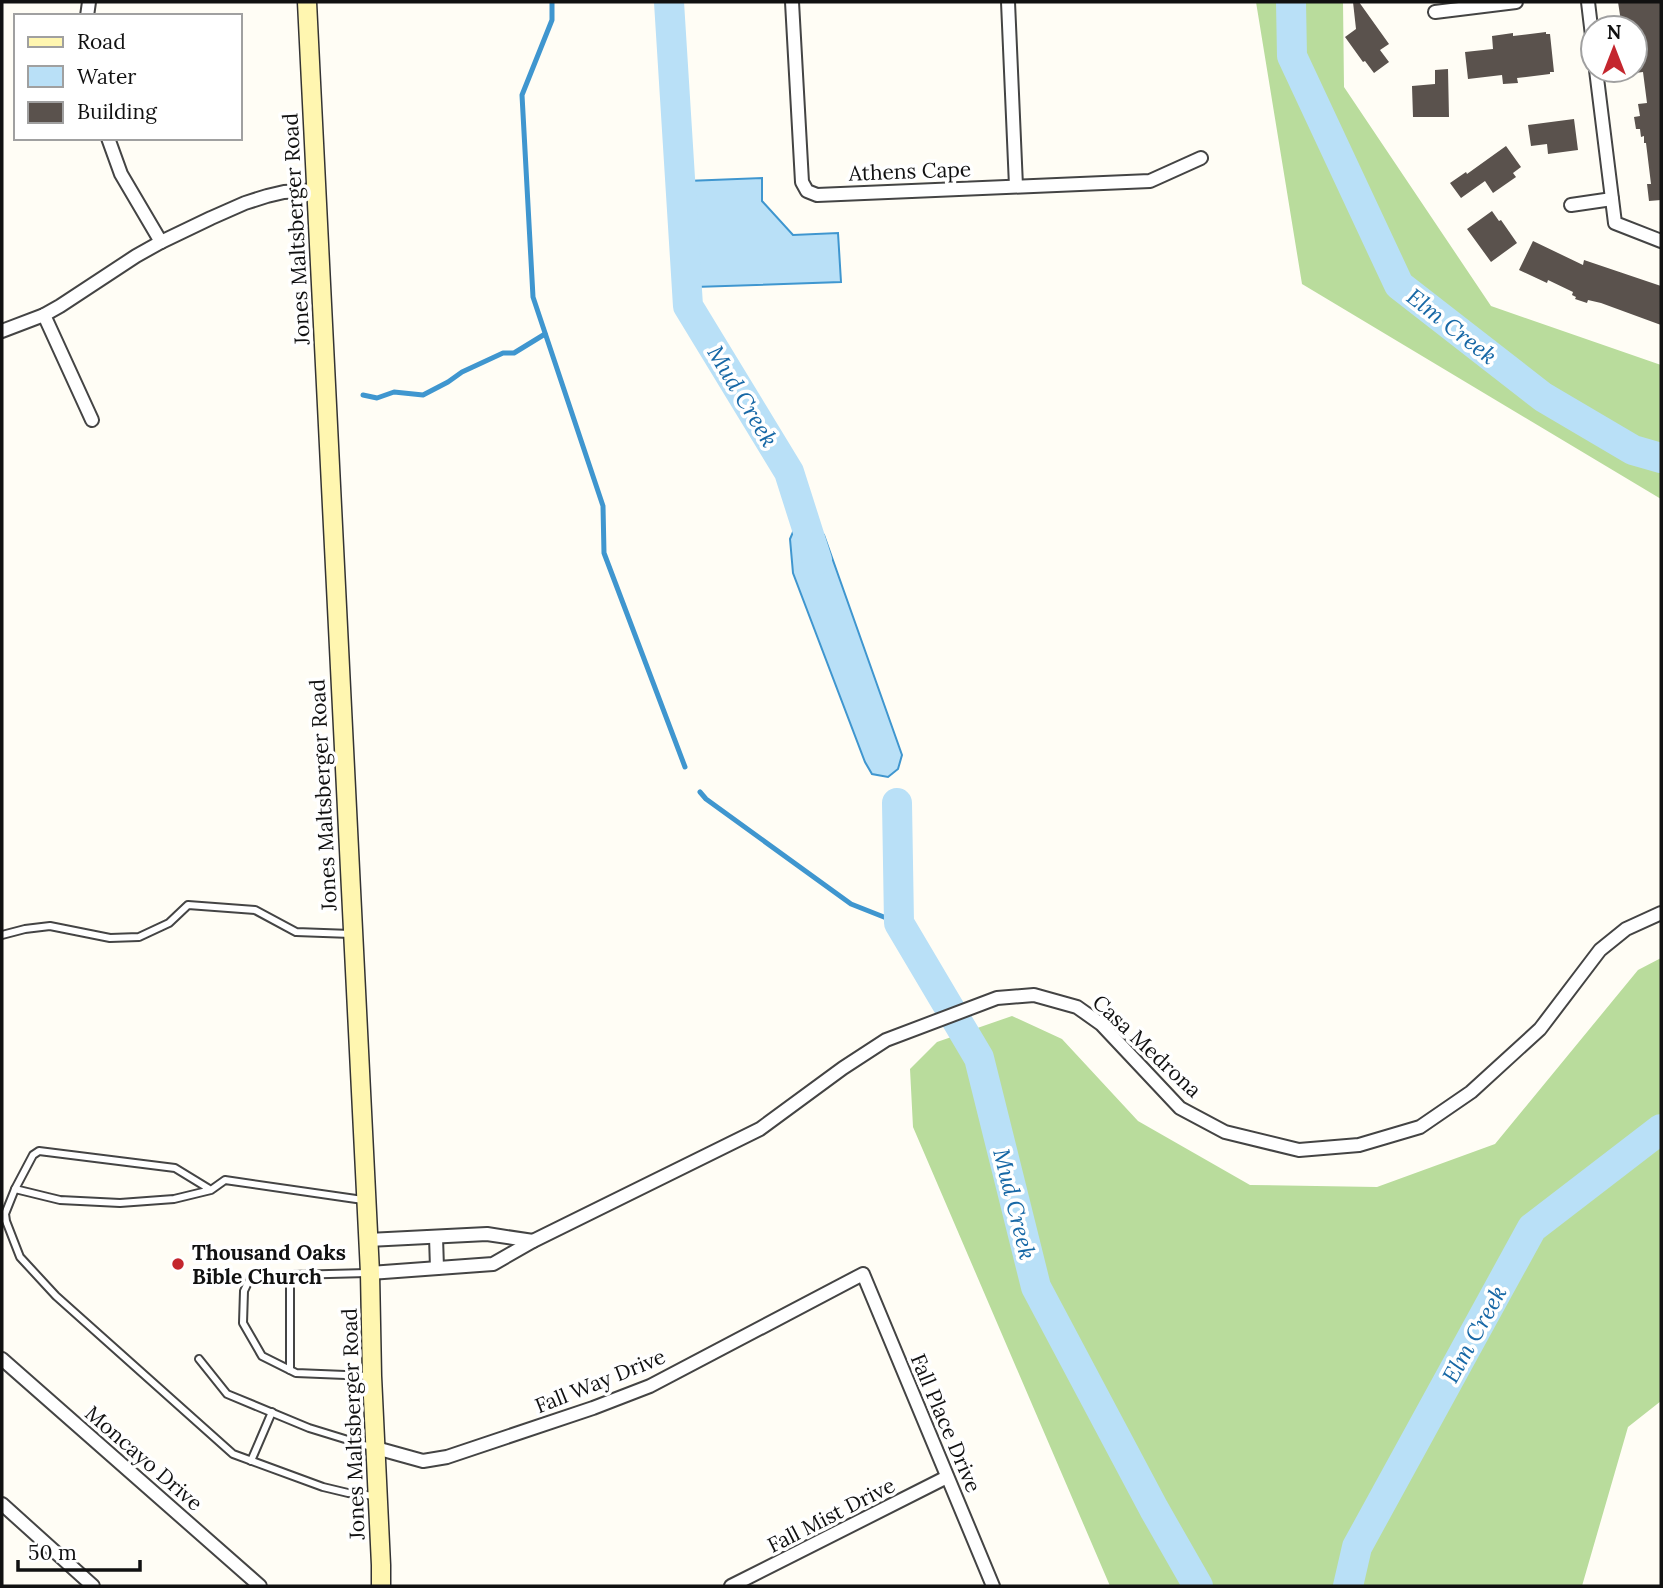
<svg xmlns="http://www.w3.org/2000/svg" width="1663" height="1588" viewBox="0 0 1663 1588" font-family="Lora,serif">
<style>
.forest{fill:#b9dc9c}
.water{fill:#b9e0f7;stroke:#3f96cf;stroke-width:2}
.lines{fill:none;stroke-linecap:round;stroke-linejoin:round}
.stream{stroke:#3f96cf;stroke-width:5}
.river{stroke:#b9e0f7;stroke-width:30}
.building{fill:#5a524d}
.service-casing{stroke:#444;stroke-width:10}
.minor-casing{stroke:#444;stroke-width:16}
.secondary-casing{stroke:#333;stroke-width:21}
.service{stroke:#fff;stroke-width:6}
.minor{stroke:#fff;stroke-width:12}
.secondary{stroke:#fff6b0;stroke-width:18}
.poi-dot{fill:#c4262e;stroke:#fff;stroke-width:2.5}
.labels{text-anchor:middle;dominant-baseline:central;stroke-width:7;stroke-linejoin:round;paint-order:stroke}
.street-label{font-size:21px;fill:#111;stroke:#fff}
.poi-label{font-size:21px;font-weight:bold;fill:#111;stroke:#fff;text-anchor:start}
.water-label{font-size:23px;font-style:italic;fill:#1768a6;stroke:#fff}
</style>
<rect width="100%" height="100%" fill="#fffdf5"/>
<g class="forest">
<polygon points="1256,2 1343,2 1344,87 1491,306 1661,365 1661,499 1302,284"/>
<polygon points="1661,958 1661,1401 1628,1427 1582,1586 1110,1586 913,1127 910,1069 937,1042 1012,1016 1062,1039 1138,1121 1250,1185 1377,1187 1495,1144 1638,970"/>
</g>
<g class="water">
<polygon points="762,178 762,201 793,235 838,233 841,282 695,287 687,181"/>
<polygon points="811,520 824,535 902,755 898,769 888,777 872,774 865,762 793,573 790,539 796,525"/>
</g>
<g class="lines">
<g class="stream">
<polyline points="552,2 552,20 522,95 533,297 603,506 604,553 685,767"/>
<polyline points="363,395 377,398 394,392 423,395 448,382 462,372 503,353 514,353 545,334"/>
<polyline points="700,792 706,799 851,904 899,923"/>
</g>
<g class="river">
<polyline points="669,2 688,306 789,472 817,560"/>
<polyline points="1291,2 1292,56 1399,285 1543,397 1633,450 1661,458"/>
<polyline points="897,803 899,923 979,1058 1036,1287 1154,1509 1198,1586"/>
<polyline points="1348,1586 1357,1547 1532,1228 1661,1129"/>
</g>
</g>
<g class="building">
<polygon points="1353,2 1359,2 1389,44 1380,50 1389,62 1374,73 1365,61 1363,62 1345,37 1356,29"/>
<polygon points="1618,2 1661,2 1661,200 1649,201 1647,184 1651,184 1646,143 1644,143 1644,136 1641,137 1640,129 1636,129 1634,117 1640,116 1638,104 1647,103 1643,72 1635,73 1635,28 1622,28"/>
<polygon points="1546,32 1546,34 1550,34 1554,72 1550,72 1550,74 1517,78 1518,83 1503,84 1502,75 1468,79 1465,52 1493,49 1492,36 1513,33 1513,36"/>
<polygon points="1448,69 1449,117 1413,117 1412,86 1435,84 1435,70"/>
<polygon points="1574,119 1578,150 1548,154 1547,144 1531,146 1528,125"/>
<polygon points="1506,146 1521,167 1513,173 1516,177 1493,193 1485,181 1461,198 1450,183 1466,172 1467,174"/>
<polygon points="1492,211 1499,221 1501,220 1517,243 1491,262 1467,229"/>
<polygon points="1533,241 1583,265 1584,260 1661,286 1661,325 1601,303 1588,300 1587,303 1575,299 1576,297 1572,295 1573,292 1548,280 1547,283 1519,270"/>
</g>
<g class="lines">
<defs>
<g id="service">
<polyline points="2,935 25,929 50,926 110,938 139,937 169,923 188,905 255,910 296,932 351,934"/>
<polyline points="15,1189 5,1214 6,1221 20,1257 56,1296 233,1454 323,1487 348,1493 375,1496"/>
<polyline points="211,1190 175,1168 39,1151 33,1155 15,1189 60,1200 120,1203 174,1199 211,1190 225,1180 363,1200"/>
<polyline points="367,1273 251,1276 244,1291 243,1323 262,1356 296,1373 370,1376"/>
<polyline points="290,1276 290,1370"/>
<polyline points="199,1359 227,1394 309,1428 374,1448"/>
<polyline points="251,1461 272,1412"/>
</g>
<g id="minor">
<polyline points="792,2 802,182 807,191 817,195 1150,181 1201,158"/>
<polyline points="1008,2 1016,186"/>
<polyline points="1588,2 1593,44"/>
<polyline points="1435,12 1516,2"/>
<polyline points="87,16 89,2"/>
<polyline points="1596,70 1615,223 1661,241"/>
<polyline points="108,138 121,174 161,242"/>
<polyline points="1571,205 1612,199"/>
<polyline points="44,315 92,420"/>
<polyline points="2,331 44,315 60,306 136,256 161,242 211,218 245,203 267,196 284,192 318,190"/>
<polyline points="436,1237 437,1268"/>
<polyline points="368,1240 487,1234 533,1241"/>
<polyline points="370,1273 493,1264 533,1241 760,1129 843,1068 886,1040 997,998 1034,995 1077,1007 1101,1024 1180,1108 1225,1132 1299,1150 1359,1145 1420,1127 1471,1092 1540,1029 1600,950 1626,929 1661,913"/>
<polyline points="2,1359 260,1586"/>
<polyline points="376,1448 423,1461 447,1457 593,1408 650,1386 863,1274 993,1586"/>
<polyline points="2,1504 93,1586"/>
<polyline points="731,1586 947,1477"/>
</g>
<polyline id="secondary" points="307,2 370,1273 372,1376 381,1565 381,1586"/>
</defs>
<use href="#service" class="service-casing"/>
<use href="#minor" class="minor-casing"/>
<use href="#secondary" class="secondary-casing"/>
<use href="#service" class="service"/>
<use href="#minor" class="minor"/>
<use href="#secondary" class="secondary"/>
</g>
<circle class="poi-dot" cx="178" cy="1264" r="7"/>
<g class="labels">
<g class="street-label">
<text transform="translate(910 171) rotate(-2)">Athens Cape</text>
<text transform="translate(296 229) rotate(-93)">Jones Maltsberger Road</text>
<text transform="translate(323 795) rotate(-93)">Jones Maltsberger Road</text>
<text transform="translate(1147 1046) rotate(43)">Casa Medrona</text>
<text transform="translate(600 1381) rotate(-22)">Fall Way Drive</text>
<text transform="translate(946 1423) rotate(67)">Fall Place Drive</text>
<text transform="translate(353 1424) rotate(-92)">Jones Maltsberger Road</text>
<text transform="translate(144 1458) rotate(41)">Moncayo Drive</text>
<text transform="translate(831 1515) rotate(-27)">Fall Mist Drive</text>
</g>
<g class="poi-label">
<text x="192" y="1252">Thousand Oaks<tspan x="192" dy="24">Bible Church</tspan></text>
</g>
<g class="water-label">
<text transform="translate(1452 326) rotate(38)">Elm Creek</text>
<text transform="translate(743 396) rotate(59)">Mud Creek</text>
<text transform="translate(1015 1204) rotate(76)">Mud Creek</text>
<text transform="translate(1474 1334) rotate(-61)">Elm Creek</text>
</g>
</g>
<rect width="1663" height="1588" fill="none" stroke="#111111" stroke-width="7"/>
<rect x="14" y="14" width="228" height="126" fill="#ffffff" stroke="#a0a0a0" stroke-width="2"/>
<rect x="28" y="37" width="35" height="10" fill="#fff6b0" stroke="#a0a0a0" stroke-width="2"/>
<text x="77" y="49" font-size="21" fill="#111111">Road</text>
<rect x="28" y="66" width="35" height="21" fill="#b9e0f7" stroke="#a0a0a0" stroke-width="2"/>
<text x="77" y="84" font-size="21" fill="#111111">Water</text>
<rect x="28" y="102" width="35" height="21" fill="#5a524d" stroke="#a0a0a0" stroke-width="2"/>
<text x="77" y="119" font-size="21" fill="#111111">Building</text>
<g transform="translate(1614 49)"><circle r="33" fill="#ffffff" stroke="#a0a0a0" stroke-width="2"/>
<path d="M0-5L12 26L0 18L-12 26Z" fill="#c4262e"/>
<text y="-10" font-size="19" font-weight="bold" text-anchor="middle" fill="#111111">N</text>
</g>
<path d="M18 1560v10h122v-10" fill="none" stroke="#111111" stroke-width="3.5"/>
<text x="28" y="1560" font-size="21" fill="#111111" stroke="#ffffff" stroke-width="5" paint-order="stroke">50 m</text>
</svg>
